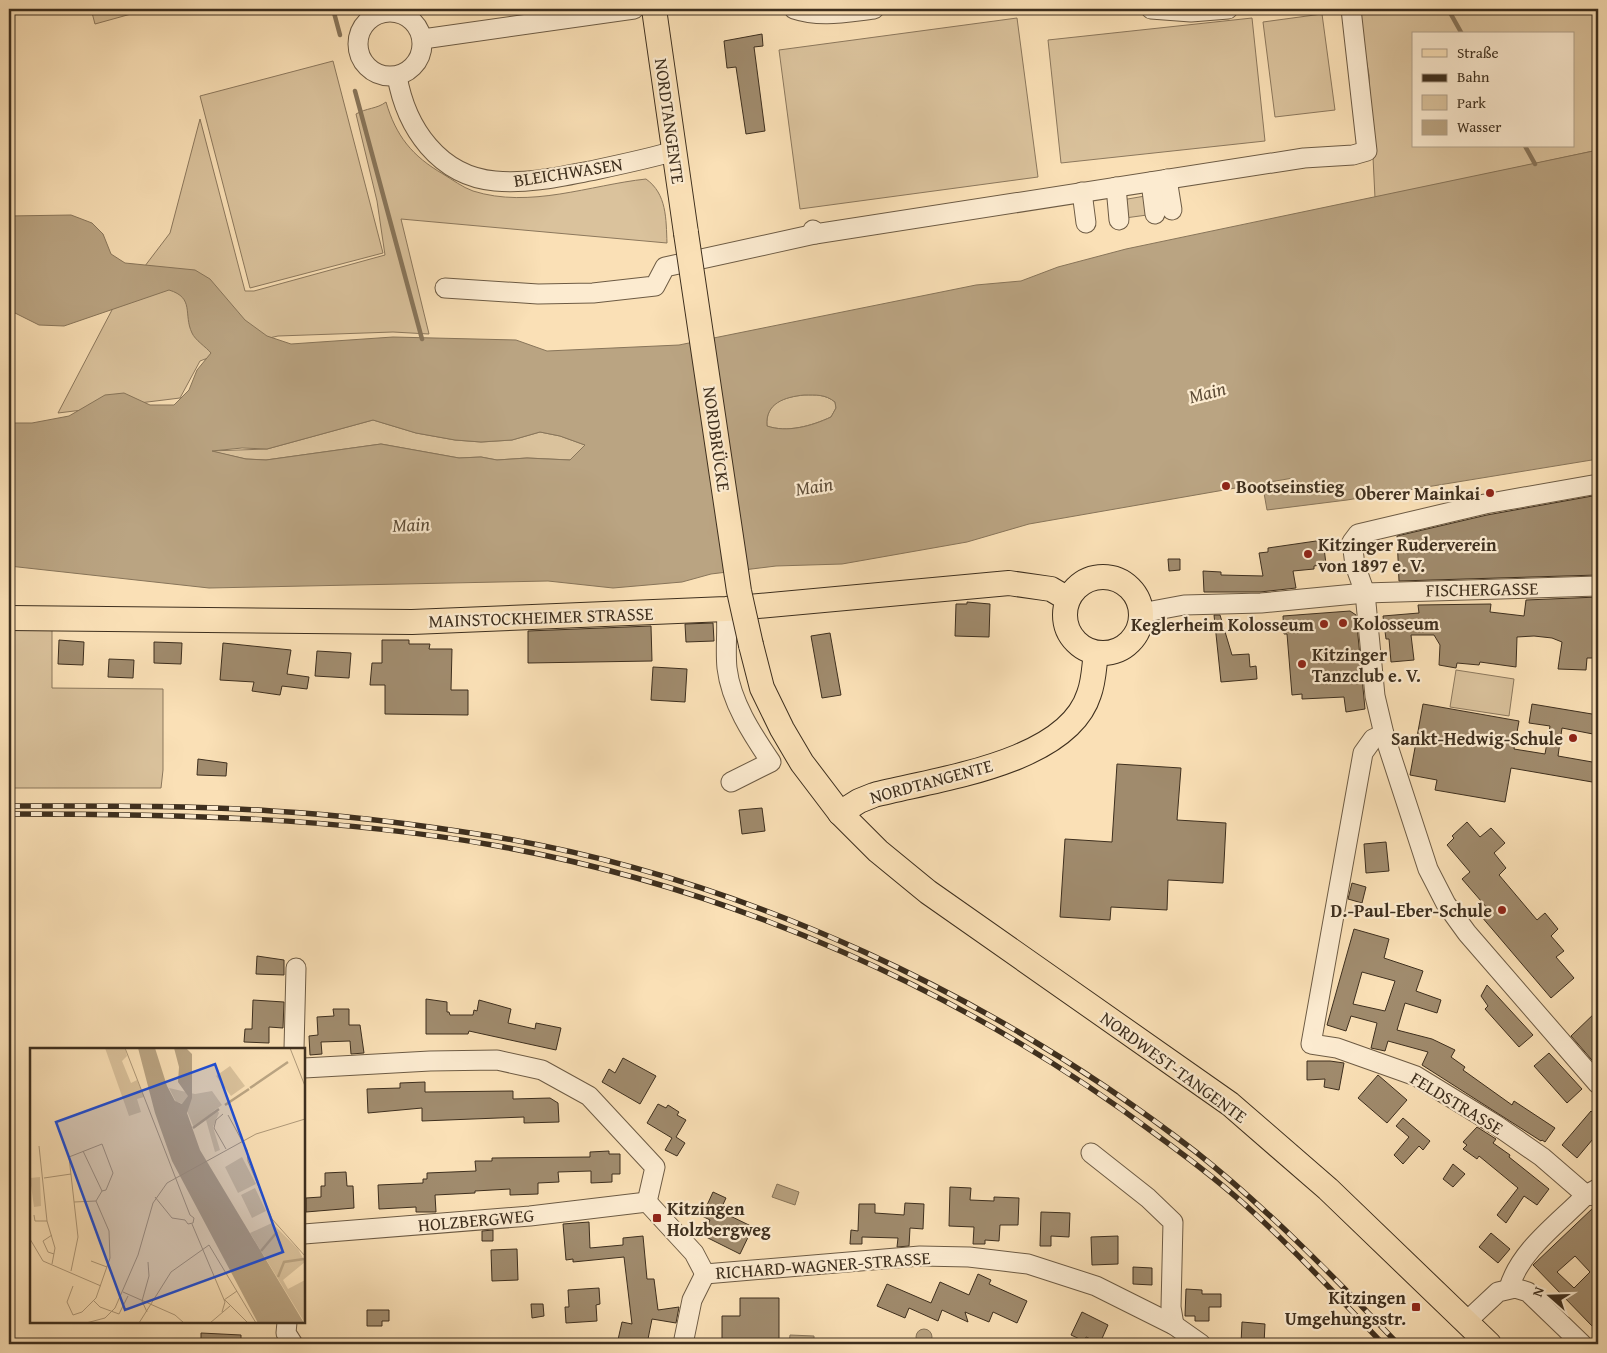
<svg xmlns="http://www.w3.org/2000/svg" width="1607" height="1353" viewBox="0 0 1607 1353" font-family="'Gentium Book Plus',serif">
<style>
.green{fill:#dac29c;stroke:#8c785d;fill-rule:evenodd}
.water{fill:#baa482;stroke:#88755a;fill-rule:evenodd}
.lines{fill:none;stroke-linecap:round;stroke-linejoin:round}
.stream{stroke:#88755a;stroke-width:4.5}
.building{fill:#a08b6d;stroke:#3e2f1e;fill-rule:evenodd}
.minor-casing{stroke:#6d5b44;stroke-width:21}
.major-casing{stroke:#3e2f1e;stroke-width:26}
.minor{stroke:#fcebd0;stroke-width:19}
.major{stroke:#fae0b6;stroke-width:24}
.rail-casing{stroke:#3e2f1e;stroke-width:5.5}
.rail{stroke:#fcebd0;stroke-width:4;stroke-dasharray:11;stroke-linecap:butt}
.major-bridge-casing{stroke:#3e2f1e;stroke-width:26;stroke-linecap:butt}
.major-bridge{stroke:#fae0b6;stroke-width:24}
.poi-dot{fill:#8f2418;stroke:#fcebd0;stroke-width:2}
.labels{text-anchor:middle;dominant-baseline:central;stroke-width:4.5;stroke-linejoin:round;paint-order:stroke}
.street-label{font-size:18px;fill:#3e2f1e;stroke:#fcebd0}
.poi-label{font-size:18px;font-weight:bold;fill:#3e2f1e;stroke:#fcebd0;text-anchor:start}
.water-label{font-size:19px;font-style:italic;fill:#5d4c37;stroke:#fcebd0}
.inset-river{fill:none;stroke:#baa482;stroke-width:2.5}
.inset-road{fill:none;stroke:#af9979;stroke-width:1}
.view{fill:#1d4ed8;fill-opacity:0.15;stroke:#1d4ed8;stroke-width:2.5}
.inset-edge{fill:none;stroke:#3e2f1e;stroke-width:2.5}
</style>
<rect width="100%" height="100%" fill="#fae0b6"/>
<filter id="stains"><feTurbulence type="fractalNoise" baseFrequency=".004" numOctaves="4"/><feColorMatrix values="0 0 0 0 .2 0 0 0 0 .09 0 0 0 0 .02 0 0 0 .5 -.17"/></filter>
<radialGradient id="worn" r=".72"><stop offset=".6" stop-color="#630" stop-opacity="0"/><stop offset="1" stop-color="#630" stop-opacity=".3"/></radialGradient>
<g class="green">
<polygon points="91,9 149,9 95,24"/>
<path d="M1357 9H1598V150L1375 198 1369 75ZM1413 34H1573V146H1413Z"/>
<polygon points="1322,14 1335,110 1275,117 1263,22"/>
<polygon points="1017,18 1038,177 800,209 779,50"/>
<polygon points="1252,18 1265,141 1061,163 1048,40"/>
<polygon points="333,61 383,253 250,288 200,96"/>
<path d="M386 102C396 136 412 156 443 174 453 180 462 187 473 191 530 209 590 185 646 179 667 194 666 219 667 243L401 219 429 334 393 332 278 336 247 343 200 361 180 398 58 413 113 308 170 233 200 119 245 291H254L385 255 377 201 356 114C366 108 377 109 386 102Z"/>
<polygon points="1145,196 1147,215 1125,218 1122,200"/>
<path d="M804 395C816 395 825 394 835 402L836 408 831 417C811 426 787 433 767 426 765 402 785 397 804 395Z"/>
<polygon points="373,420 416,433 455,440 481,442 512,440 540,432 560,436 585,445 570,460 527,458 497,460 481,457 459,458 381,444 266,460 246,459 210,451 267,449"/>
<polygon points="52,627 52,688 163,689 163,770 161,788 9,788 9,628"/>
<polygon points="1456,670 1514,679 1509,716 1450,707"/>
</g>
<g class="water">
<path d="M1598 150V459L1347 500 1267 510 1264 493 1296 487 1298 482 1293 478 1029 524 967 542 842 564 776 566 711 574 682 582 613 588 548 581 209 588 9 566V423H32L69 416 105 395 124 393 150 405H174L189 390 197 370 211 353C206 347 195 340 192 333 183 314 195 298 169 290L64 326 39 325 9 310V216L71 215 92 223 103 234 111 254 125 263 195 270 210 279 245 320 267 336 291 344 393 337 516 340 547 351 679 345 976 285 1021 281 1058 267 1126 249ZM804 395C816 395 825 394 835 402L836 408 831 417C812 426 787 433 767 426 765 403 785 397 804 395ZM373 420 416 433 455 440 481 442 512 440 540 432 560 436 585 445 570 460 527 458 497 460 481 457 459 458 381 444 266 460 246 459 212 451 242 448 267 449Z"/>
<polygon points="777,1184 799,1192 795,1205 772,1197"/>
<circle cx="924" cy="1337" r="8"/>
<polygon points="790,1335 814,1336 814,1344 789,1344"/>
</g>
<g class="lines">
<g class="stream">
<polyline points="333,9 340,35"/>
<polyline points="1448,9 1462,34"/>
<polyline points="355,91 422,339"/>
<polyline points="1525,146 1535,164"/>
</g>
</g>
<g class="building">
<polygon points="762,34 763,46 754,47 765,131 746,134 736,67 727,68 724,41"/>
<polygon points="1598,495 1598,526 1593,527 1598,553 1598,575 1399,581 1397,536 1487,515"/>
<polygon points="1323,540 1326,564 1314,566 1314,569 1293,571 1296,588 1260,592 1204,592 1203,571 1221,572 1221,575 1263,576 1259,553 1268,552 1268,548"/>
<polygon points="1168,559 1180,559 1180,570 1169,571"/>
<polygon points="1598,597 1598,658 1587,658 1586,670 1558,669 1562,642 1552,638 1534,636 1517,637 1516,667 1480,662 1479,665 1457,663 1456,668 1439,665 1440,645 1434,635 1411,635 1414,660 1391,662 1389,639 1386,639 1383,616 1419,613 1418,605 1491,604 1490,612 1524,616 1526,600"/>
<polygon points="967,602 990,604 989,637 955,636 956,604 967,604"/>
<polygon points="1350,611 1356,615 1365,709 1346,712 1344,697 1302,699 1302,694 1292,695 1287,634 1284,634 1283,616"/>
<polygon points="1214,615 1220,615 1232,655 1249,654 1250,667 1256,666 1257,679 1221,682"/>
<polygon points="713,623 714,641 686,642 685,624"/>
<polygon points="651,626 652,661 528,663 528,631"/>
<polygon points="830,633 841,695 822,698 811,636"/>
<polygon points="59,640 84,642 83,665 58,664"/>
<polygon points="382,640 409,640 409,644 430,644 429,649 452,649 451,690 468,690 468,715 385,714 385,685 370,685 372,663 382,663"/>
<polygon points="154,642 182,643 181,664 154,663"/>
<polygon points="223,643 291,650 287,674 309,677 307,689 282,686 280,695 252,691 254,682 220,680"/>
<polygon points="317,651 351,653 349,678 315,676"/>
<polygon points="109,659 134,660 133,678 108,677"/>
<polygon points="653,667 687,669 685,702 651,700"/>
<polygon points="1423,704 1519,721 1514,749 1545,754 1550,726 1529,723 1532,704 1598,715 1598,735 1562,728 1558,756 1598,763 1598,783 1511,768 1505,802 1435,790 1437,780 1410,775"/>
<polygon points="198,759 227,763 226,776 197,775"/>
<polygon points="1117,764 1181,768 1177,820 1226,823 1223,883 1168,880 1167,910 1111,907 1110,920 1060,917 1065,839 1112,842"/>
<polygon points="762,808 765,831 742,834 739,810"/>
<polygon points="1467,822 1480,837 1491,828 1505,843 1494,853 1506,868 1499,875 1537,920 1545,913 1558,929 1551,936 1564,951 1556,957 1574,978 1551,998 1481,916 1488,909 1462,879 1470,872 1447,845 1454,838 1452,836"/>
<polygon points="1386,842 1389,871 1366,873 1364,844"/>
<polygon points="1352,883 1366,887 1362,903 1348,899"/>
<path d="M1354 929 1389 939 1384 958 1423 971 1416 991 1441 1000 1437 1013 1405 1003 1397 1030 1432 1039 1455 1050 1451 1057 1465 1067 1463 1070 1512 1105 1514 1101 1555 1128 1545 1142 1542 1140 1541 1141 1422 1065 1428 1052 1388 1041 1385 1051 1371 1048 1377 1023 1351 1016 1346 1031 1327 1025ZM1362 972 1395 981 1385 1011 1353 1004Z"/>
<polygon points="257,956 284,960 284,975 256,974"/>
<polygon points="1487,985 1533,1035 1519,1047 1485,1009 1488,1006 1481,996"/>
<polygon points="426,999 447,1002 447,1012 449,1012 450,1015 473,1015 474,1010 477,1011 479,1000 511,1009 508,1023 535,1029 536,1023 561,1028 556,1050 469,1031 468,1034 426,1034"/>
<polygon points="253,1000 284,1002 283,1028 269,1027 269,1043 244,1042 245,1029 252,1029"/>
<polygon points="333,1009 349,1009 349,1025 360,1025 364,1053 351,1054 350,1041 321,1042 322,1054 310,1055 309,1036 318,1035 317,1017 334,1016"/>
<polygon points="1598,1010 1598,1067 1571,1036"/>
<polygon points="1549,1053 1582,1089 1567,1103 1534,1066"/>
<polygon points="623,1058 656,1076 640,1104 602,1082 609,1069 615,1073"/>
<polygon points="1307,1061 1330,1061 1344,1063 1339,1090 1324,1087 1325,1079 1307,1080"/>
<polygon points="1378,1075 1407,1100 1387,1123 1358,1098"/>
<polygon points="425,1082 425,1092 513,1091 513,1099 550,1098 558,1103 559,1122 524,1123 524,1117 422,1121 422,1108 368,1113 367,1089 400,1088 400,1083"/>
<polygon points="658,1104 666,1108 668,1105 679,1112 677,1115 686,1120 676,1137 685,1143 677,1156 665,1150 672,1138 647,1123"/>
<polygon points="1591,1111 1598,1117 1598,1133 1577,1158 1562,1145"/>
<polygon points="1403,1118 1430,1141 1423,1150 1419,1146 1403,1164 1394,1155 1409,1137 1396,1126"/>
<polygon points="1477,1127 1496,1139 1493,1143 1510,1155 1509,1157 1549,1189 1537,1205 1524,1196 1506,1223 1497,1215 1518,1188 1479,1156 1477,1159 1463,1149 1467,1145 1463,1142"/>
<polygon points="609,1151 609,1154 620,1154 620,1174 612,1174 612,1182 591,1183 591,1171 558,1172 559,1182 538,1183 538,1194 510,1195 510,1189 475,1191 475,1193 435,1195 436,1212 416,1212 416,1207 379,1209 378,1185 423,1183 423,1179 427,1179 427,1173 476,1171 475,1161 492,1161 492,1158 590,1157 590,1152"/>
<polygon points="1453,1164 1465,1174 1453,1187 1443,1179"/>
<polygon points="346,1172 347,1186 353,1186 354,1208 306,1212 306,1198 321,1197 321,1186 325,1186 325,1173"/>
<polygon points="950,1187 971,1188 970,1200 994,1201 994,1197 1019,1198 1018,1225 1000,1225 999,1241 985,1240 985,1244 973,1244 974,1227 949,1226"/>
<polygon points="713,1192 726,1198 720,1211 753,1227 740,1254 702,1235 710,1220 702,1216"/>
<polygon points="905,1203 924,1204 923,1229 910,1228 909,1246 897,1247 898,1238 862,1237 862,1244 850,1244 851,1230 858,1231 859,1204 875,1204 875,1213 904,1215"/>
<path d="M1594 1207H1598V1320L1592 1326 1533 1265ZM1575 1256 1590 1272 1574 1288 1557 1272Z"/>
<polygon points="1041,1212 1070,1213 1069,1237 1051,1236 1051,1246 1040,1246"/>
<polygon points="589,1222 590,1248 623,1245 623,1238 643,1236 647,1279 654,1279 658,1310 679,1307 676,1323 652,1319 647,1344 617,1344 622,1322 632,1324 624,1257 573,1262 573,1259 566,1260 563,1224"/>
<polygon points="493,1230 493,1241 482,1241 482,1231"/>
<polygon points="1491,1233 1510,1249 1498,1263 1479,1247"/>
<polygon points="1118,1236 1118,1264 1092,1265 1091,1237"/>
<polygon points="517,1249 518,1280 492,1281 491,1250"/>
<polygon points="1133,1267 1152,1268 1152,1285 1133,1284"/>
<polygon points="978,1274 991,1280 989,1284 1027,1301 1017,1323 993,1312 989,1322 965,1312 968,1322 942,1310 938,1321 909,1308 905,1318 877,1306 887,1284 931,1303 940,1282 969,1295"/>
<polygon points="599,1288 600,1304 596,1305 597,1321 566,1323 565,1307 569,1307 568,1290"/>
<polygon points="1186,1289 1202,1290 1202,1294 1221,1294 1221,1307 1209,1307 1209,1321 1195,1321 1195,1316 1185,1316"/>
<polygon points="740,1298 779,1298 779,1344 722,1344 722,1316 740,1316"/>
<polygon points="531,1304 543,1304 544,1316 532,1318"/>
<polygon points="367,1310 389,1310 389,1321 382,1321 382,1326 367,1326"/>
<polygon points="1082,1312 1108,1325 1100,1343 1086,1337 1084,1341 1071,1335"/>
<polygon points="1242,1322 1265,1324 1264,1344 1241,1344"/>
<polygon points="201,1333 241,1335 241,1344 201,1344"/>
</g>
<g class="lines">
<defs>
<g id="minor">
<path d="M794 9C821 18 847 12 874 9"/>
<polyline points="1151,9 1191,12 1228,9"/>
<circle cx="390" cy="44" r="32"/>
<polyline points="423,39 634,9"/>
<path d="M397 76C406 128 439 176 495 181 527 184 559 177 590 171 618 165 647 159 675 151"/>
<polyline points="1167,179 1172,210"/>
<polyline points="1151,182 1155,214"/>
<polyline points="1116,187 1119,220"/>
<polyline points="1082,192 1086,223"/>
<polyline points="813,230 815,234 1304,158 1353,155 1367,151 1351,9"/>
<polyline points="445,288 538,294 593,293 655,286 665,267 815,234"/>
<polyline points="1598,484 1485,504 1358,534 1352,542 1355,565 1365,593 1375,696 1384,734 1428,869 1446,904 1467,933 1598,1084"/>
<path d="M726 609C728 629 725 649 727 668 731 702 752 734 771 762L731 782"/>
<polyline points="1141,613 1184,605 1261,603 1365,593 1598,586"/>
<polyline points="1384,734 1373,739 1363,753 1311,1044 1337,1048 1416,1076 1496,1125 1542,1157 1586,1195 1598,1196"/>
<polyline points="294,1049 296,968"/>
<polyline points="304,1068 430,1061 497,1060 542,1070 589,1096 655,1167 647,1202"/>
<polyline points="1091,1153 1148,1198 1173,1222 1171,1307 1174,1325"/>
<polyline points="647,1202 694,1253 705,1274 920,1256 969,1257 1028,1264 1096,1286 1174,1325 1201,1344"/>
<polyline points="304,1234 530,1216 647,1202"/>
<path d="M1509 1288C1520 1250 1559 1223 1586 1195L1597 1189"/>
<polyline points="1467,1321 1498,1292 1515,1288 1528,1292 1582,1344"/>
<polyline points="287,1322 286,1333 293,1344"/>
<polyline points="683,1344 692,1300 705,1274"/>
</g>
<g id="major">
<polyline points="654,9 686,233"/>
<circle cx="1103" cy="615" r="38"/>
<polyline points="9,618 412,622 726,609 1009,583 1051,589 1068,599"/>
<polyline points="751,645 762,688 782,729 802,763 840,813 878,851 928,892 1230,1104 1328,1189 1489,1344"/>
<path d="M840 813 859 801 874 795C935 779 1067 764 1089 694 1094 681 1094 666 1096 653"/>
</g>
</defs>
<use href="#minor" class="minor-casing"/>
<use href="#major" class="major-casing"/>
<use href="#minor" class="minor"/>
<use href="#major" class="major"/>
<defs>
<g id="rail">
<path d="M9 806C96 806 185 805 272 811 347 815 422 825 496 837 746 879 996 997 1196 1152 1269 1210 1334 1277 1398 1344"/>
<path d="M9 814C172 814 337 817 498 846 735 889 965 991 1158 1136 1191 1160 1224 1185 1254 1213 1299 1254 1341 1300 1383 1344"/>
</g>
</defs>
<use href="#rail" class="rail-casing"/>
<use href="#rail" class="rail"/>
<defs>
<polyline id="major-bridge" points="686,233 739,591 751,645"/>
</defs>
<use href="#major-bridge" class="major-bridge-casing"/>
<use href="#major-bridge" class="major-bridge"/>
</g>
<g class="poi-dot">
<circle cx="1226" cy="486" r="5"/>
<circle cx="1490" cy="493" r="5"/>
<circle cx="1308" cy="554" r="5"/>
<circle cx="1343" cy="623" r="5"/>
<circle cx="1324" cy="624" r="5"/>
<circle cx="1302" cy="664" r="5"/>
<circle cx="1573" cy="738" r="5"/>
<circle cx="1502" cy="910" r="5"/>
<rect x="652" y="1213" width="10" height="10" rx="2.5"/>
<rect x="1411" y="1302" width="10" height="10" rx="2.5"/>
</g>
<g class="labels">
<g class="street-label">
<text transform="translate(670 121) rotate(82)">NORDTANGENTE</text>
<text transform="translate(568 172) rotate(-9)">BLEICHWASEN</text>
<text transform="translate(717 439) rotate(82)">NORDBRÜCKE</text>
<text transform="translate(1482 589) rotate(-1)">FISCHERGASSE</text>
<text transform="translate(541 617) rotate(-2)">MAINSTOCKHEIMER STRASSE</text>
<text transform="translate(931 781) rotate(-15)">NORDTANGENTE</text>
<text transform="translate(1174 1067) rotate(36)">NORDWEST-TANGENTE</text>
<text transform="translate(1457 1103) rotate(31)">FELDSTRASSE</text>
<text transform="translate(476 1220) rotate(-5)">HOLZBERGWEG</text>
<text transform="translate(823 1265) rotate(-4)">RICHARD-WAGNER-STRASSE</text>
</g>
<g class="poi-label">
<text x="1236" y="486">Bootseinstieg</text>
<text x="1480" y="493" text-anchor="end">Oberer Mainkai</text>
<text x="1318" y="544">Kitzinger Ruderverein<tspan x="1318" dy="21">von 1897 e. V.</tspan></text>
<text x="1353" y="623">Kolosseum</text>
<text x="1314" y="624" text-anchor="end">Keglerheim Kolosseum</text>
<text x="1312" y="654">Kitzinger<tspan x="1312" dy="21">Tanzclub e. V.</tspan></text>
<text x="1563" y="738" text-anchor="end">Sankt-Hedwig-Schule</text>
<text x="1492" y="910" text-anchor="end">D.-Paul-Eber-Schule</text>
<text x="667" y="1208">Kitzingen<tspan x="667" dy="21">Holzbergweg</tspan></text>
<text x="1406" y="1297" text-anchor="end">Kitzingen<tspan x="1406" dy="21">Umgehungsstr.</tspan></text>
</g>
<g class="water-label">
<text transform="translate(1207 392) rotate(-15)">Main</text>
<text transform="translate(814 486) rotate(-9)">Main</text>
<text transform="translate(411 524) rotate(-2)">Main</text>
</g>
</g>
<g transform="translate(30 1048)">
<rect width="275" height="275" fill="#fae0b6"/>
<path d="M75 0H95L97 8 92 13 101 35 107 32 114 49 107 51 111 64 99 68ZM200 18 215 38 201 48 186 28ZM139 40 165 46 182 43 192 57 181 65 187 62 189 65 183 79 190 102 185 104 176 72 164 80 157 63 151 55 146 54ZM212 109 226 136 208 145 195 119ZM10 129 11 158 4 159 0 130ZM225 140 236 163 222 170 211 147ZM242 175 268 201 275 214 253 232 258 241 275 232V275L220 185Z" fill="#dac29c"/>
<path d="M108 0H125L137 38 145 53 152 56 158 48 148 34 149 19 144 0H156L162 6V50L157 65 170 102 274 275H228L142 113 125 65Z" fill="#baa482"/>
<path class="inset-river" d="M220 40 258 14M195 57 219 41M163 80 189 61M231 203 247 184M248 229 254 214 274 211"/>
<path class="inset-road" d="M95 0 160 167M260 0 275 38M193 66 186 72 184 80 196 101M198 67 217 102 218 113 242 171 275 208M9 98 17 173 25 200 22 216M53 103 72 143M14 130 41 126M125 149 142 170 155 172M44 154 66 153M4 167 5 173H17M155 172 158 176 163 175 164 170 160 167M162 176 195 254 192 264M22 187 13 193 18 204 24 206M0 191 13 213 71 238M61 213 77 219M41 223 48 189 39 109 72 96 83 125 76 142 72 143 66 153 79 183 80 210 66 250 52 264 43 267 37 254 43 238M93 244 145 267 154 275M194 252 207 243M195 252 218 275M64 253 70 259 89 266 98 248M117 264 112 253 119 228 118 214M56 275 75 270 85 260 108 207 123 155 137 135 226 86 275 71M109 275 141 224 179 197 226 275M180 275 200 258"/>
<path class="view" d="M185 16 253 204 95 262 26 74Z"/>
<rect width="275" height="275" class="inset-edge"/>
</g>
<rect width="1607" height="1353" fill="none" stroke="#fae0b6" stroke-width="30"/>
<rect x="10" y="10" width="1587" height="1333" fill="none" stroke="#3e2f1e" stroke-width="2.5"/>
<rect x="15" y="15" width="1577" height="1323" fill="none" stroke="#3e2f1e"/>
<rect x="1412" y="32" width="162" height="115" fill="#fcebd0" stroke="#b0a089"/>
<rect x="1422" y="49" width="25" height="8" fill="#fae0b6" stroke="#b0a089"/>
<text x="1457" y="58" font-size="15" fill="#3e2f1e">Straße</text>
<rect x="1422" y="74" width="25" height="8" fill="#3e2f1e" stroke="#b0a089"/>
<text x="1457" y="82" font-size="15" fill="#3e2f1e">Bahn</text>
<rect x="1422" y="95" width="25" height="15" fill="#dac29c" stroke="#b0a089"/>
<text x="1457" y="108" font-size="15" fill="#3e2f1e">Park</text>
<rect x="1422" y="120" width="25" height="15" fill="#baa482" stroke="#b0a089"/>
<text x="1457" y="132" font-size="15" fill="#3e2f1e">Wasser</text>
<g transform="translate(1550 1296) rotate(290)" stroke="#fcebd0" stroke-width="4" paint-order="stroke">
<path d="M0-4L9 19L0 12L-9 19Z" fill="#3e2f1e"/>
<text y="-8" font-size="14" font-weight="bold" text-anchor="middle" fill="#3e2f1e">N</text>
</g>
<rect width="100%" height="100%" filter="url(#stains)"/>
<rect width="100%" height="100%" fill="url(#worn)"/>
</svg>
